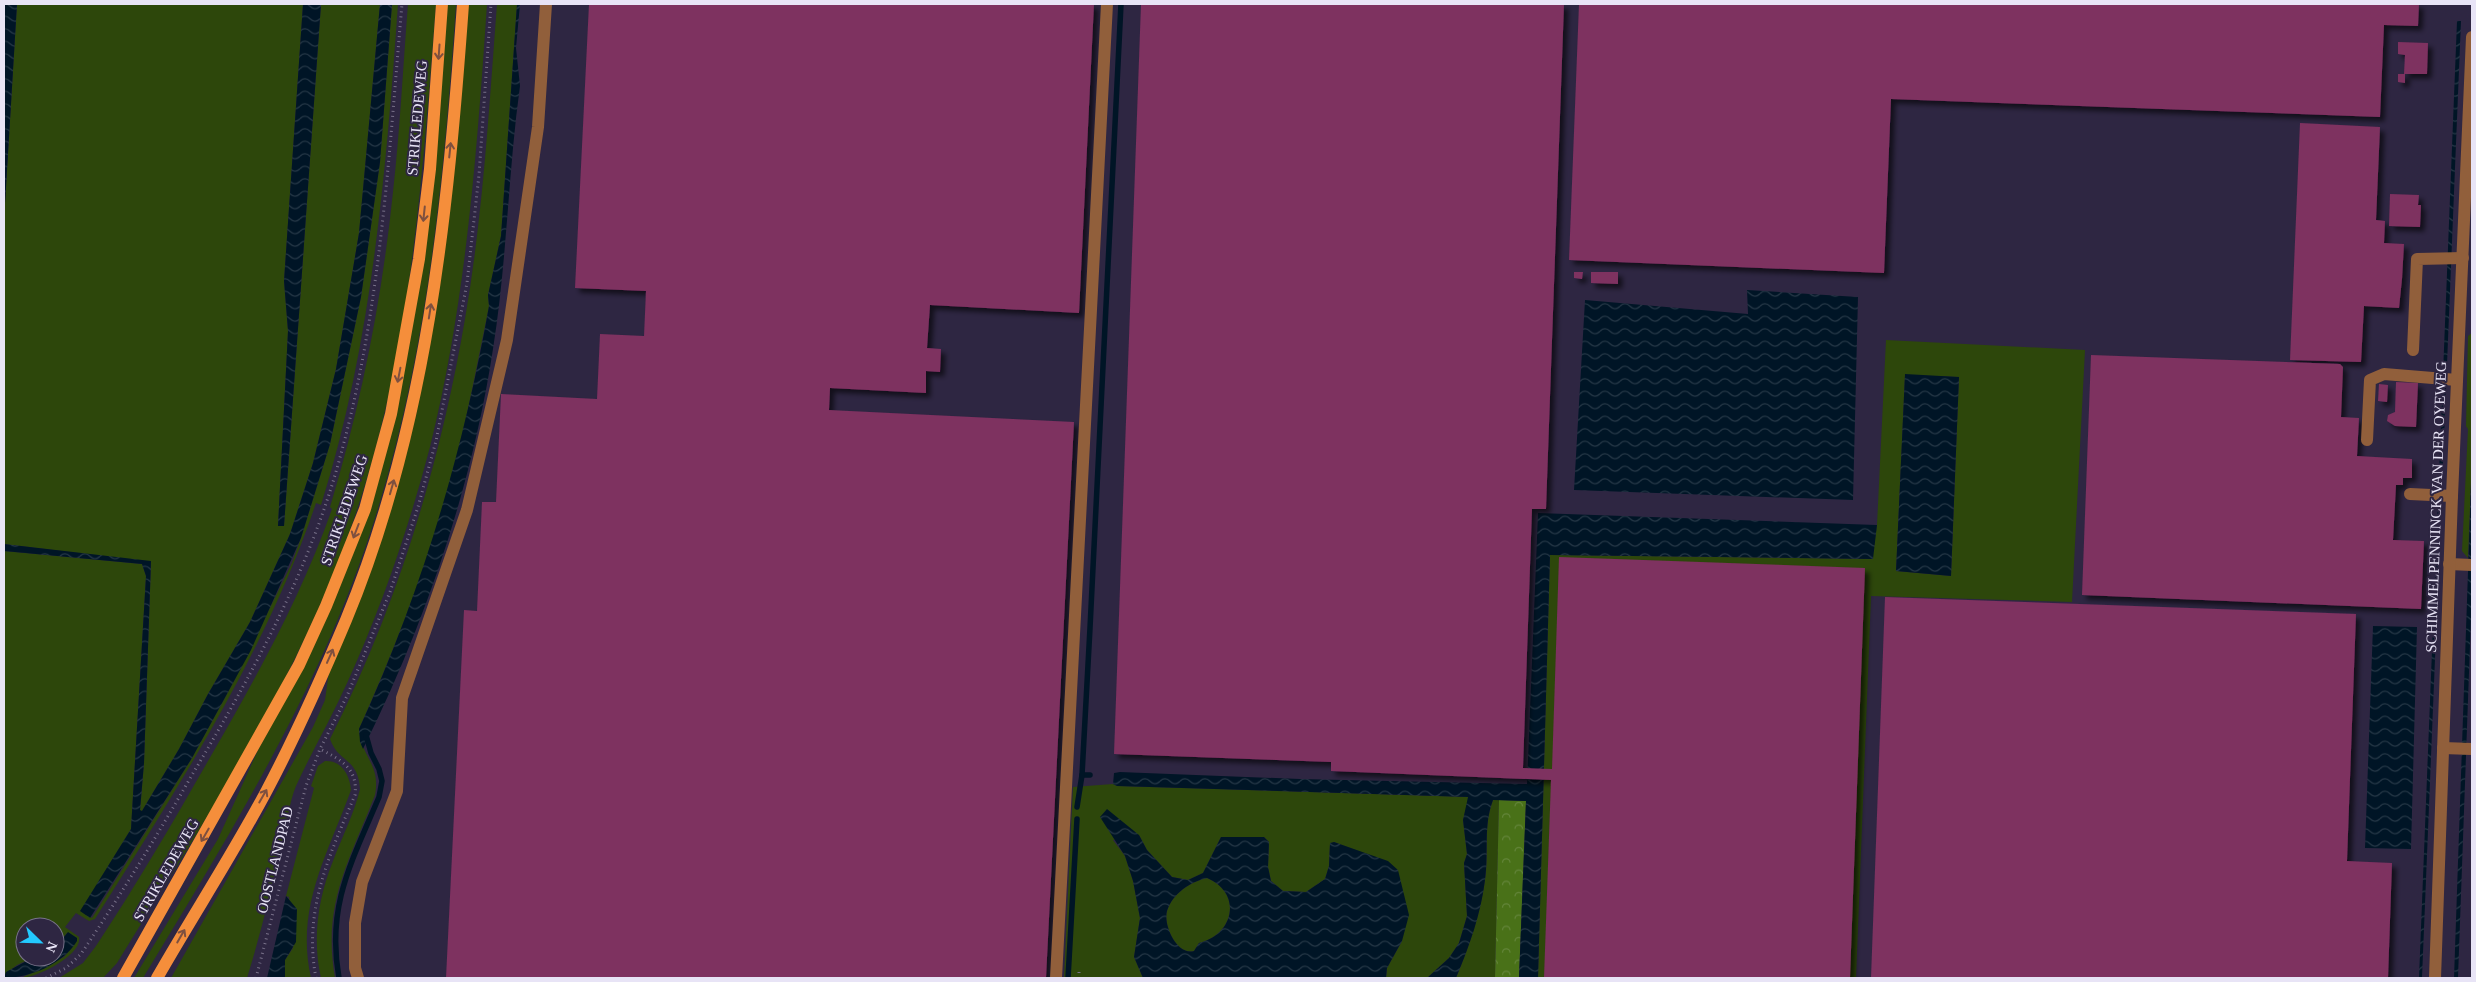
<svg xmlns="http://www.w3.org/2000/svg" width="2476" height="982" viewBox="0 0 2476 982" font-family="'Times New Roman',serif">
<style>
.grass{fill:#2d470b;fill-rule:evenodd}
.forest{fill:url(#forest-crowns)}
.water{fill:url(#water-waves);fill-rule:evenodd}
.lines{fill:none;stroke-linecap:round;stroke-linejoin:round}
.stream{stroke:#001526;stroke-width:5.5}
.building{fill:#7e3060;filter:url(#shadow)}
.path{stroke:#787189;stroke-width:3;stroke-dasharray:1 4;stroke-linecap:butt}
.minor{stroke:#915f3b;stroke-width:12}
.major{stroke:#f58e3b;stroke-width:12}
.oneway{stroke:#7e503f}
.labels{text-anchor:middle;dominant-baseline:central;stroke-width:4;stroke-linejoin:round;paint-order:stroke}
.street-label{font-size:15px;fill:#e8e4f6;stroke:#2e2642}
</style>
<defs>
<pattern id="forest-crowns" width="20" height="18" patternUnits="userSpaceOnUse" patternTransform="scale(1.25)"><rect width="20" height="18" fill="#497118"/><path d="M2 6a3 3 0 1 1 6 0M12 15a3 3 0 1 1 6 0" fill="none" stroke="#63853a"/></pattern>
<pattern id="water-waves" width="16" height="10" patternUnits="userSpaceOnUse" patternTransform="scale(1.25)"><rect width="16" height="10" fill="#001526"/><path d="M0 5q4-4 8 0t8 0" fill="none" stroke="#253746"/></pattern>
<filter id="shadow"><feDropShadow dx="4.5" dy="4.5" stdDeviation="2.5" flood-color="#0009"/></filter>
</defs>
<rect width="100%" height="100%" fill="#2e2642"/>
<g class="grass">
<polygon points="17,4 303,4 284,281 288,331 278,526 284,526 321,4 380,4 359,233 336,369 313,463 290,534 250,622 208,694 179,749 142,811 140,811 144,763 151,562 4,544 4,220"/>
<path d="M392 4H398C386 172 372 343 321 505L316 503C266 652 179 786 95 919L89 921 76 913 65 927 79 937C83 955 36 978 21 978L64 957 77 941V938L67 933 55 948V927H25V957H34L17 965 4 975V551L142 564 146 576 131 829 81 911 92 918 192 758 234 681 292 563 301 538 330 444 361 297 380 162Z"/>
<path d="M408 4H436C422 179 411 360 351 527 296 683 203 823 117 963L103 978H59L83 963 96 946C137 884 175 819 212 754 257 676 302 595 332 509L330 507C361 405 382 299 393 192 400 130 403 67 408 4Z"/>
<path d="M448 4H456C444 177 428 351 375 518 322 686 233 829 143 978H134L218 839 258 750 305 664 396 410Z"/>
<path d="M467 4H487C477 152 466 302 430 447 409 527 382 606 348 681 332 717 312 751 296 786 289 803 287 823 283 841 272 886 261 933 247 978H171L313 727 325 700 330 664 416 415Z"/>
<path d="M497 4H517L501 236 488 295 489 306 485 326C476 369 468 413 457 455 433 550 399 640 359 729 361 757 381 764 375 795 349 862 322 904 335 978H321C312 939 318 898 333 861 342 837 354 814 360 789 358 757 338 763 330 739 397 607 440 465 465 319 483 215 489 109 497 4Z"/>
<polygon points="2472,333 2472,455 2468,558 2462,551 2468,429 2466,426 2468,336"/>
<path d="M1886 340 2085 350 2072 602 1871 596 1856 978H1538L1550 555 1872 559 1877 525ZM1905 375 1959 377 1951 576 1896 571Z"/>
<path d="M325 761C342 760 350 776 351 790 328 854 295 907 311 978H285V960L293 948 289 897 286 896 314 788 311 786 318 766Z"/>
<polygon points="1113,784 1117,786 1469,797 1463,820 1467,854 1464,863 1467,916 1459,943 1449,958 1427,978 1386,978 1387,968 1402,941 1357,851 1334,842 1330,844 1329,866 1325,879 1306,892 1283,891 1271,881 1268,867 1269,842 1264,837 1221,837 1203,873 1188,880 1172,877 1147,850 1139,835 1113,840 1125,856 1133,881 1140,918 1134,957 1143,978 1064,978 1073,787"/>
<path d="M1493 800H1499L1495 978H1456C1470 944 1482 909 1486 872 1488 848 1484 823 1493 800Z"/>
<path d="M1207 878C1243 893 1234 935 1199 943L1194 951C1177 956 1163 925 1167 911 1173 893 1190 882 1207 878Z"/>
</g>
<polygon class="forest" points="1499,800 1526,801 1519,978 1495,978"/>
<g class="water">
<polygon points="4,4 17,4 4,220"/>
<polygon points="303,4 321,4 284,526 278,526 288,331 284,281"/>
<polygon points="380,4 392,4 380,162 361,297 330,444 301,538 251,650 192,758 90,918 80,911 131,829 146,576 142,564 4,551 4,544 151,561 144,763 140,810 142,811 179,749 208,694 250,622 290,534 313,463 336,369 359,233"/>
<path d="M517 4H520L516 48 520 86C508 173 507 262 493 349 472 487 425 624 363 749L360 742 359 729C421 594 463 453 489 306L488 295 501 236Z"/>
<polygon points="2457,21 2461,21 2422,978 2419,978"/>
<polygon points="1747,290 1858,297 1853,500 1574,490 1585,300 1748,314"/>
<polygon points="1905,374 1959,377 1951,576 1896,571"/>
<polygon points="2472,455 2472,589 2458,978 2454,978"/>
<path d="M1538 513 1877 525 1873 559 1550 555 1538 978H1519L1526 801 1493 800C1483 826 1489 853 1485 880 1481 914 1469 947 1456 978H1427L1449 958 1459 943 1467 916 1464 863 1467 854 1463 820 1468 797 1117 786 1113 784 1114 773 1120 772 1300 779 1527 784Z"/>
<polygon points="2373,626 2417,627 2411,849 2365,848"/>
<path d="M1107 809 1139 835 1147 850 1172 877 1188 880 1203 873 1221 837H1264L1269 842 1268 867 1271 881 1283 891 1306 892 1325 879 1329 866 1330 843 1334 842 1388 861 1398 870 1409 915 1402 941 1387 968 1386 978H1143L1134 957 1140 918 1133 881 1125 856 1100 817ZM1207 878C1243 893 1234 935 1199 943L1194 951C1177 956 1163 925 1167 911 1173 893 1190 882 1207 878Z"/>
<polygon points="286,896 297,909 296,942 285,960 285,978 267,978"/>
<path d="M68 932 77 938V941C63 964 30 978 4 978L6 972 34 957H55V948Z"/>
</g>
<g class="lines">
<g class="stream">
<polyline points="1082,775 1090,775"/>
<polyline points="1077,807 1082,775 1090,628 1121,4"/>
<path d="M339 978C326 906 352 861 379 797L382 781 379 769 371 753 366 735"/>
<polyline points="1068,978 1077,819"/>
</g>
</g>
<g class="building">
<polygon points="589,4 1094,4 1079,313 930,305 927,348 941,349 940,372 926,371 926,393 830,388 829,410 1074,422 1046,978 446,978 464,610 477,611 482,502 496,502 501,394 597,399 600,334 644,336 646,291 575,288"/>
<polygon points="1141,4 1564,4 1546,509 1532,509 1523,768 1552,769 1559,557 1865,568 1850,978 1544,978 1551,780 1331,771 1331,762 1114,754"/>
<polygon points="1579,4 2419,4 2418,26 2384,25 2380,117 1891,99 1884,273 1569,260"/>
<polygon points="2398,42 2428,43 2427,74 2404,74 2405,55 2398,54"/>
<polygon points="2398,74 2405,74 2405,83 2398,82"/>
<polygon points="2300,123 2380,127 2376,220 2385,221 2384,243 2404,244 2402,279 2399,308 2364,306 2361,362 2290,360"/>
<polygon points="2390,194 2419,195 2418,205 2421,205 2420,227 2389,226"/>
<polygon points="1574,272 1583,272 1582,279 1574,278"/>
<polygon points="1591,272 1618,272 1618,284 1591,283"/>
<polygon points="2091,355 2340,364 2343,367 2341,417 2359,418 2357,456 2412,459 2412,478 2403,478 2403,485 2396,485 2393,540 2424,541 2421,609 2082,595"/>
<polygon points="2396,382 2418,383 2416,427 2395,426 2387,421 2388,415 2395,412"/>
<polygon points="2379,384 2388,385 2387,402 2378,401"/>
<polygon points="1885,597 2356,614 2347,861 2392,863 2388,978 1871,978"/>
</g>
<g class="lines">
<g class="path">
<path d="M46 978 66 968 81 954C120 896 157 836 192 775 253 673 312 566 342 450 381 305 389 153 402 4"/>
<polyline points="256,978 306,786 320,749 347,696 390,592 418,507 436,441 467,283 479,175 491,4"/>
<path d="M316 978C303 911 329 856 355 795 358 768 341 760 320 749"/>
<polyline points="1079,978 1079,971"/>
</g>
<g class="minor">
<polyline points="2413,350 2417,259 2463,258"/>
<polyline points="2367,440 2370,380 2384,374 2457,380"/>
<polyline points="2410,494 2452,496"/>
<polyline points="2449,564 2472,565"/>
<polyline points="2443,748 2472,749"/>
<polyline points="358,978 355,968 355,923 362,882 397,791 402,698 467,510 507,340 538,127 546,4"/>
<polyline points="1056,978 1107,4"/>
<polyline points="2435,978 2452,496 2472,37"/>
</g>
<g class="major">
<polyline points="123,978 299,665 326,606 365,509 391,414 419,259 430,169 442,4"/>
<path d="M157 978C193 915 233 854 267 790 296 735 322 677 346 620 427 425 448 212 463 4"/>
</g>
</g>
<defs><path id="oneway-shaft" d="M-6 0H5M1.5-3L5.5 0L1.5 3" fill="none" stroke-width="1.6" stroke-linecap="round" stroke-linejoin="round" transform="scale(1.25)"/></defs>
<g class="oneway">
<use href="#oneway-shaft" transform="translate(439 52) rotate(94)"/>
<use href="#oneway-shaft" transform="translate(450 150) rotate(-84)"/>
<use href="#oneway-shaft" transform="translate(424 214) rotate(96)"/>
<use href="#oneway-shaft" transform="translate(430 311) rotate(-81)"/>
<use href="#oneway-shaft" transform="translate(399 375) rotate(101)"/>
<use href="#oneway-shaft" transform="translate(392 487) rotate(-74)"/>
<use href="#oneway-shaft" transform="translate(356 531) rotate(111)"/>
<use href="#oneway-shaft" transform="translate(330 656) rotate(-66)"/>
<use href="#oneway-shaft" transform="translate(263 796) rotate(-60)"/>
<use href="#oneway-shaft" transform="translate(205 835) rotate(120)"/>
<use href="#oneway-shaft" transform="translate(181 936) rotate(-60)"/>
</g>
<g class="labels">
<g class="street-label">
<text transform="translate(417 118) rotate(-85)">STRIKLEDEWEG</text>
<text transform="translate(2436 507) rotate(-88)">SCHIMMELPENNINCK VAN DER OYEWEG</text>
<text transform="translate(344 510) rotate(-71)">STRIKLEDEWEG</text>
<text transform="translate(275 860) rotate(-76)">OOSTLANDPAD</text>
<text transform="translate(166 870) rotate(-60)">STRIKLEDEWEG</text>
</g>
</g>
<rect width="2476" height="982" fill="none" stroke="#e8e4f6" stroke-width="10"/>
<g transform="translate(40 942) rotate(113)"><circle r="24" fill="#2e2642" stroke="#78728a"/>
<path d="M0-4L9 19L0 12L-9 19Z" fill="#23c9fe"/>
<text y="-8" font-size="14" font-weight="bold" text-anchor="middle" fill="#e8e4f6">N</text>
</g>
</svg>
